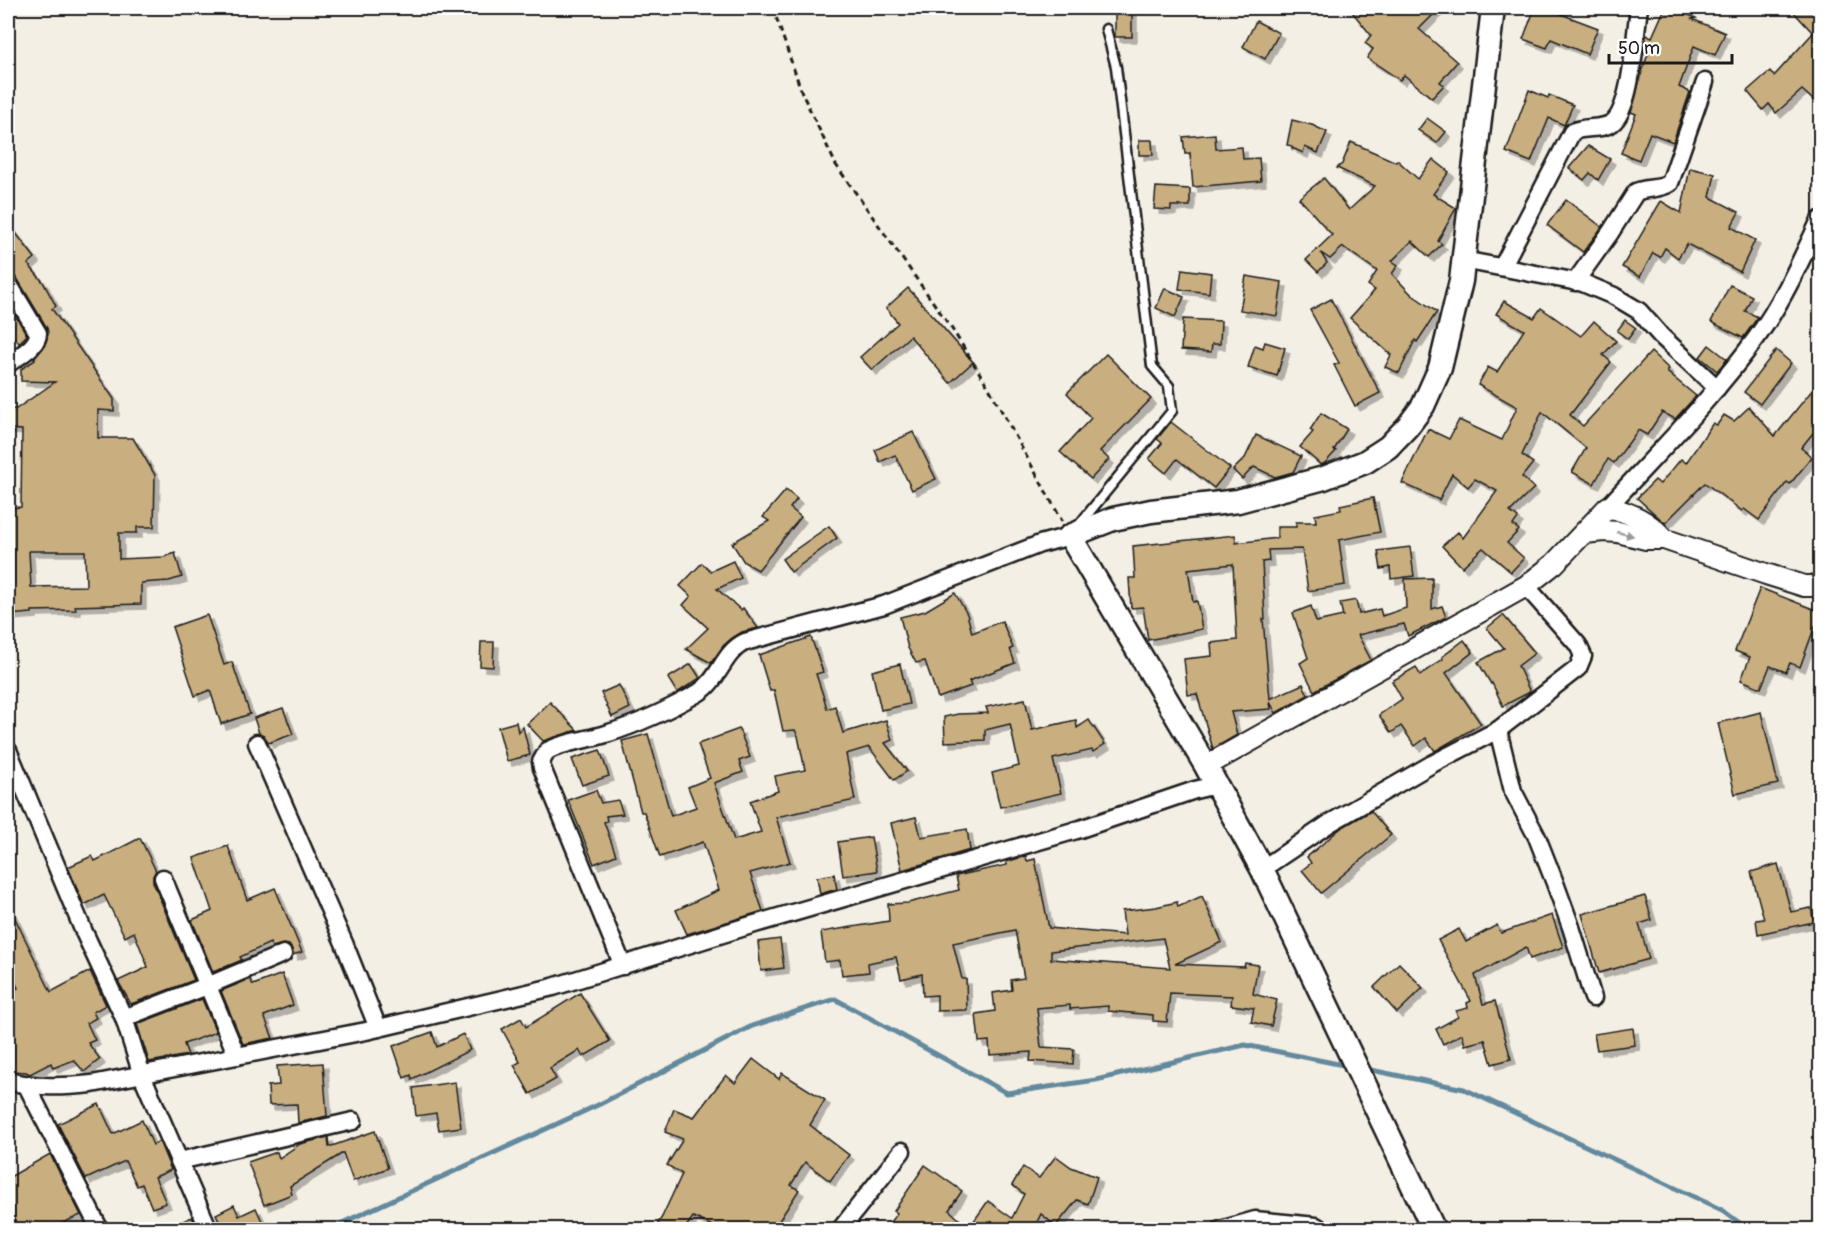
<svg xmlns="http://www.w3.org/2000/svg" width="1828" height="1237" viewBox="0 0 1828 1237" font-family="Pangolin,sans-serif">
<style>
.lines{fill:none;stroke-linecap:round;stroke-linejoin:round}
.stream{stroke:#63899d;stroke-width:5}
.building{fill:#c9ae7f;stroke:#1c1c1c;stroke-width:1.5;fill-rule:evenodd;filter:url(#shadow)}
.service-casing{stroke:#1c1c1c;stroke-width:13}
.minor-casing{stroke:#1c1c1c;stroke-width:21}
.tertiary-casing{stroke:#1c1c1c;stroke-width:24}
.secondary-casing{stroke:#1c1c1c;stroke-width:27}
.path{stroke:#1c1c1c;stroke-width:3;stroke-dasharray:6 4.5;stroke-linecap:butt}
.service{stroke:#fff;stroke-width:8}
.minor{stroke:#fff;stroke-width:16}
.tertiary{stroke:#fff;stroke-width:20}
.secondary{stroke:#fff;stroke-width:22}
.oneway{fill:#999}
</style>
<defs>
<filter id="shadow"><feDropShadow dx="5" dy="5" stdDeviation="0" flood-color="#0004"/></filter>
</defs>
<rect width="100%" height="100%" fill="#f4efe5"/>
<filter id="ink" filterUnits="userSpaceOnUse"><feTurbulence type="fractalNoise" baseFrequency=".0167" numOctaves="2"/><feDisplacementMap in="SourceGraphic" scale="12" xChannelSelector="R" yChannelSelector="G"/><feConvolveMatrix kernelMatrix="1 2 1 2 8 2 1 2 1" color-interpolation-filters="sRGB"/></filter>
<g filter="url(#ink)">
<g class="lines">
<g class="stream">
<polyline points="1366,1069 1464,1089 1722,1210 1749,1230"/>
<polyline points="327,1230 600,1104 752,1026 835,999 1007,1093 1096,1080 1245,1045 1348,1066"/>
</g>
</g>
<g class="building">
<rect x="1115" y="8" width="17" height="29"/>
<polygon points="1349,8 1440,8 1419,29 1457,62 1440,82 1444,85 1432,98 1404,75 1400,80 1367,58 1373,49 1365,43 1371,35"/>
<polygon points="1535,8 1564,8 1561,14 1598,28 1587,54 1551,39 1547,48 1523,39"/>
<polygon points="1665,8 1673,8 1696,18 1692,19 1725,33 1715,55 1694,46 1679,87 1690,92 1673,142 1650,133 1639,160 1621,153 1636,114 1631,112 1642,71 1648,54 1644,52 1646,37 1647,35 1652,37"/>
<polygon points="1790,8 1821,8 1821,107 1802,90 1776,113 1769,104 1763,110 1747,91 1770,71 1774,76 1813,33"/>
<polygon points="1256,21 1279,33 1265,59 1243,47"/>
<polygon points="1529,90 1548,98 1549,95 1573,105 1564,125 1549,118 1531,162 1506,152"/>
<polygon points="1427,118 1446,132 1437,143 1418,130"/>
<polygon points="1292,120 1312,125 1327,132 1318,153 1305,147 1303,153 1292,148 1292,146 1287,145"/>
<polygon points="1215,134 1216,149 1242,147 1243,159 1259,158 1261,181 1193,187 1190,153 1185,154 1183,137"/>
<polygon points="1139,140 1152,140 1153,155 1139,155"/>
<polygon points="1351,142 1396,162 1397,160 1418,179 1433,159 1449,172 1433,194 1456,208 1438,241 1442,244 1429,257 1412,241 1392,261 1398,265 1392,274 1411,294 1437,312 1417,342 1415,340 1399,373 1385,367 1391,355 1350,318 1375,290 1368,285 1377,271 1343,247 1330,259 1321,253 1327,263 1318,272 1306,260 1332,235 1299,198 1324,178 1349,210 1375,186 1337,168 1342,164"/>
<polygon points="1588,146 1610,159 1598,180 1590,173 1584,180 1569,168"/>
<polygon points="1690,168 1715,174 1710,197 1739,212 1731,227 1755,240 1740,272 1687,244 1678,258 1665,248 1660,257 1653,253 1640,277 1622,267 1661,201 1681,213"/>
<polygon points="1156,187 1190,189 1190,206 1171,206 1171,210 1154,209"/>
<polygon points="1566,200 1602,227 1583,252 1547,225"/>
<path d="M8 223 35 258 28 264 43 282 56 306 52 309 114 399V411L98 410V438H133L155 475 154 527H137V533H119V559L164 557 175 553 182 577 169 581 141 583V604L75 606 76 610 32 611V613L8 615V508L21 507 22 430 8 429V409H16L55 382 21 381V369L35 360 34 359 44 347 48 334 47 328 17 278 8 273ZM29 551H85L86 586 31 587Z"/>
<polygon points="1182,269 1211,273 1209,293 1179,289"/>
<polygon points="1246,276 1282,282 1277,316 1240,310"/>
<polygon points="1730,285 1752,296 1745,311 1758,317 1743,338 1711,322"/>
<polygon points="908,288 973,362 950,383 910,336 872,370 860,357 898,323 886,308"/>
<polygon points="1165,288 1184,297 1175,317 1156,308"/>
<polygon points="1331,299 1380,393 1355,406 1334,365 1339,363 1310,310"/>
<polygon points="1504,301 1534,318 1541,308 1581,336 1594,321 1616,341 1603,355 1611,362 1570,415 1583,426 1651,352 1669,369 1667,372 1696,396 1675,419 1662,412 1647,435 1638,430 1614,463 1608,459 1594,484 1572,472 1586,448 1542,412 1522,455 1533,463 1522,477 1534,488 1510,512 1518,518 1513,525 1519,530 1507,543 1524,558 1511,572 1483,548 1462,567 1442,546 1458,532 1463,538 1497,491 1475,479 1468,487 1452,474 1439,500 1402,483 1428,429 1449,439 1459,420 1502,440 1517,407 1478,385 1488,367 1497,372 1524,330 1496,314"/>
<polygon points="8,303 27,335 19,343 8,331"/>
<polygon points="1183,319 1221,321 1220,344 1212,344 1211,352 1181,350"/>
<polygon points="1625,320 1636,328 1628,339 1617,331"/>
<polygon points="1265,342 1285,348 1277,376 1248,367 1255,345 1263,348"/>
<polygon points="1709,345 1727,359 1717,371 1700,357"/>
<polygon points="1776,350 1791,363 1760,404 1744,392"/>
<polygon points="1106,354 1151,399 1100,451 1109,459 1091,479 1060,452 1091,418 1067,393"/>
<polygon points="1821,379 1821,423 1801,448 1812,457 1790,484 1787,482 1759,520 1744,509 1742,511 1705,483 1665,523 1637,498 1655,480 1660,484 1681,459 1686,463 1713,423 1717,425 1724,415 1734,421 1749,407 1775,436"/>
<polygon points="1321,413 1347,429 1334,450 1336,451 1325,463 1321,465 1300,447 1313,432 1310,430"/>
<polygon points="1171,422 1230,468 1214,488 1177,459 1166,473 1149,459 1162,443 1157,439"/>
<polygon points="913,432 936,479 912,490 895,455 880,462 875,450"/>
<polygon points="1256,435 1301,456 1293,472 1275,477 1254,467 1242,479 1233,470 1245,458"/>
<polygon points="786,490 797,499 790,508 801,517 758,570 744,562 732,543 769,521 763,517"/>
<polygon points="1373,498 1380,532 1339,540 1345,585 1308,591 1302,549 1268,550 1269,561 1262,562 1265,619 1263,619 1270,699 1303,684 1308,695 1276,713 1270,702 1271,709 1231,712 1237,735 1213,749 1197,694 1188,695 1184,659 1212,656 1211,643 1237,640 1233,564 1188,569 1193,602 1197,601 1202,629 1148,640 1143,607 1131,608 1129,578 1135,578 1133,546 1235,535 1236,543 1277,538 1277,527 1296,527 1296,522 1316,522 1315,515 1341,510 1340,505"/>
<polygon points="829,526 837,538 791,572 782,559"/>
<polygon points="1410,547 1414,576 1391,579 1390,567 1381,569 1378,551"/>
<polygon points="733,561 741,578 717,589 741,610 743,608 758,628 742,632 732,638 723,646 711,663 686,649 708,628 683,605 691,596 680,586 702,563 711,571"/>
<polygon points="1432,578 1432,609 1442,606 1446,617 1408,636 1404,624 1358,635 1371,660 1314,691 1300,663 1308,658 1293,613 1311,606 1316,622 1343,616 1340,603 1356,600 1359,614 1380,609 1382,616 1406,608 1405,579"/>
<polygon points="1760,588 1821,612 1821,628 1815,626 1800,667 1790,663 1786,672 1770,666 1761,688 1741,680 1750,657 1735,651"/>
<polygon points="955,593 967,614 972,633 1002,621 1013,648 1010,649 1015,663 969,681 971,686 938,698 925,661 916,663 908,648 900,617 925,611"/>
<polygon points="207,615 224,665 232,662 250,714 221,724 210,690 195,696 172,627"/>
<polygon points="1503,615 1535,653 1518,666 1530,692 1503,706 1492,683 1491,684 1478,662 1504,648 1487,628"/>
<polygon points="811,637 823,672 816,674 824,698 827,709 835,706 843,733 886,720 892,740 885,743 907,771 894,780 869,747 846,754 855,800 776,817 790,862 750,873 763,911 687,934 676,910 719,890 703,842 660,857 644,812 641,812 622,741 648,734 671,816 696,807 688,787 710,778 698,744 739,729 750,757 739,761 743,772 714,783 734,840 761,832 750,801 778,791 775,776 805,770 798,736 795,730 783,731 774,690 770,691 759,655"/>
<polygon points="1464,640 1473,652 1446,673 1481,724 1435,751 1426,738 1415,746 1401,726 1391,733 1379,715 1402,699 1392,681 1416,667 1420,675 1443,659 1442,657"/>
<polygon points="481,642 494,642 493,667 480,666"/>
<polygon points="691,664 700,678 677,693 668,678"/>
<polygon points="900,664 909,704 881,710 872,671"/>
<polygon points="619,685 630,708 612,717 601,693"/>
<polygon points="1025,699 1032,730 1076,720 1077,728 1089,720 1105,744 1093,752 1092,750 1053,759 1061,793 1000,807 992,773 1019,766 1010,724 985,730 985,740 945,742 944,717 958,714 988,713 986,707"/>
<polygon points="550,702 577,730 543,741 527,724"/>
<polygon points="283,708 293,734 268,743 264,735 259,733 254,718"/>
<polygon points="1761,712 1778,784 1735,794 1718,723"/>
<polygon points="516,722 518,732 523,727 530,755 507,761 498,727"/>
<polygon points="600,750 609,776 582,785 572,759"/>
<polygon points="596,790 601,803 618,800 623,814 606,816 607,821 604,822 616,855 594,864 568,800"/>
<polygon points="1371,811 1391,835 1321,893 1302,870 1311,863 1307,857 1341,828"/>
<polygon points="916,817 921,837 967,829 970,850 902,870 891,823"/>
<polygon points="871,837 877,871 843,876 838,842"/>
<polygon points="140,838 156,871 153,876 153,882 194,980 131,1004 118,981 148,967 134,932 125,937 104,895 84,905 68,867 92,856 95,861"/>
<polygon points="228,846 247,900 275,888 302,952 293,955 292,949 289,945 284,944 272,947 270,943 240,957 242,960 213,972 192,920 212,911 194,858"/>
<path d="M1026 856 1027 861 1035 859 1049 928 1125 935 1122 911 1156 907 1177 902 1178 907 1202 896 1222 942 1175 964 1244 967 1245 963 1258 965 1253 994 1277 1000 1271 1026 1251 1022 1254 1008 1231 1005 1232 996 1170 993 1167 1022 1153 1021V1015L1108 1011V1006L1070 1009V1005L1037 1008 1041 1047 1074 1049 1073 1064 1030 1061 1031 1052 990 1055 989 1041 979 1042 976 1014 995 1011 993 993 1012 990 1011 980 1024 978 1015 930 953 943 962 979H966L967 1010 937 1011V995L923 996 922 974 901 979 896 957 868 963 869 972 842 975 840 960 825 962 821 932 889 921 888 904 908 903 959 890 956 876 1007 865 1006 862ZM1163 938 1170 968 1051 959V951Z"/>
<polygon points="1778,864 1791,912 1811,908 1814,922 1758,934 1756,920 1764,919 1751,872"/>
<polygon points="834,874 837,889 820,894 817,877"/>
<polygon points="1645,896 1652,920 1639,924 1649,959 1599,973 1582,914"/>
<polygon points="8,904 51,992 90,971 106,1005 93,1012 96,1018 87,1023 95,1040 88,1043 100,1059 84,1072 74,1060 53,1068 51,1063 30,1074 26,1072 12,1071 8,1063 8,992 18,988 8,967"/>
<polygon points="1552,915 1563,947 1530,959 1526,947 1475,975 1483,1004 1495,1001 1511,1059 1492,1064 1485,1040 1465,1045 1462,1034 1443,1044 1436,1029 1458,1017 1456,1011 1468,1008 1467,1003 1471,1001 1438,940 1459,929 1466,942 1497,925 1501,933"/>
<polygon points="780,939 784,968 761,971 758,942"/>
<polygon points="1399,963 1423,988 1397,1013 1374,987"/>
<polygon points="282,974 293,1005 264,1016 273,1038 243,1044 221,991 250,979 253,985"/>
<polygon points="580,993 610,1041 583,1057 579,1050 550,1068 556,1079 530,1094 514,1065 520,1062 502,1029 521,1018 526,1027"/>
<polygon points="202,999 216,1032 184,1044 188,1055 149,1062 137,1024"/>
<polygon points="1633,1028 1635,1045 1597,1050 1594,1034"/>
<polygon points="432,1032 437,1047 463,1034 470,1050 412,1079 411,1075 404,1078 393,1046"/>
<polygon points="753,1059 779,1079 782,1073 825,1100 810,1125 849,1155 830,1181 805,1162 791,1185 799,1190 773,1230 721,1230 693,1217 684,1230 654,1230 662,1217 682,1174 667,1165 683,1139 665,1132 674,1109 694,1117 726,1075 735,1083"/>
<polygon points="323,1063 327,1116 298,1123 297,1104 269,1105 268,1086 279,1085 277,1066"/>
<polygon points="455,1082 461,1127 439,1130 436,1113 416,1116 413,1088"/>
<polygon points="99,1104 113,1134 142,1120 153,1145 159,1141 171,1170 155,1177 166,1203 152,1208 142,1184 137,1186 125,1161 86,1179 58,1124"/>
<polygon points="375,1131 388,1168 353,1181 343,1153 290,1186 292,1194 264,1205 248,1162 277,1152 279,1158 300,1144 328,1137 329,1147"/>
<polygon points="50,1154 81,1215 58,1225 59,1230 8,1230 8,1178"/>
<polygon points="1056,1156 1071,1167 1097,1177 1088,1204 1077,1200 1056,1226 1041,1214 1033,1230 884,1230 897,1213 894,1211 925,1165 962,1191 949,1210 969,1228 988,1201 1012,1218 1024,1194 1012,1185 1023,1167 1039,1178"/>
<polygon points="234,1205 239,1216 256,1208 266,1230 214,1230 221,1225 216,1214"/>
<polygon points="192,1217 198,1230 163,1230"/>
</g>
<g class="lines">
<defs>
<polyline id="service" points="1078,526 1172,411 1169,386 1152,366 1116,67 1106,29"/>
<g id="minor">
<polyline points="1463,260 1583,283 1614,296 1639,311 1661,336 1717,388"/>
<path d="M1502 267 1572 132C1585 125 1599 131 1612 123 1632 109 1635 32 1639 8"/>
<path d="M1575 282 1610 233 1636 192C1648 187 1660 190 1670 183L1705 82"/>
<path d="M8 283 38 333C38 347 18 356 8 364"/>
<path d="M1608 507C1659 451 1713 398 1757 337 1783 301 1801 260 1820 220"/>
<polyline points="1498,730 1513,791 1537,837 1555,883 1571,927 1593,998"/>
<polyline points="257,743 344,943 378,1028"/>
<polyline points="8,750 84,932 124,1018 142,1075 206,1223"/>
<polyline points="1262,869 1330,823 1432,764 1498,730 1578,668 1583,656 1578,645 1526,586"/>
<polyline points="163,878 237,1056"/>
<path d="M623 966 542 768 541 762 547 751C566 741 589 740 609 733 641 723 670 709 698 693 719 681 723 652 745 642L884 605 1040 544 1070 536"/>
<polyline points="124,1018 207,986 283,954"/>
<path d="M8 1081C37 1088 62 1087 92 1084L366 1031 553 987 748 926 1080 829 1195 790 1216 785"/>
<polyline points="27,1086 100,1230"/>
<polyline points="179,1161 353,1121"/>
<polyline points="840,1230 902,1151"/>
<polyline points="1220,1230 1255,1220 1316,1226 1322,1230"/>
</g>
<g id="tertiary">
<polyline points="1585,533 1603,531 1618,532 1646,539 1664,539 1766,574 1804,586 1820,586"/>
<path d="M1206 766 1526 586 1554 564 1608 507C1631 513 1649 521 1664 539"/>
</g>
<polyline id="secondary" points="1434,1230 1262,869 1206,766 1070,536 1113,519 1151,511 1238,501 1324,478 1365,462 1388,447 1408,426 1423,406 1440,368 1461,281 1493,8"/>
</defs>
<use href="#service" class="service-casing"/>
<use href="#minor" class="minor-casing"/>
<use href="#tertiary" class="tertiary-casing"/>
<use href="#secondary" class="secondary-casing"/>
<polyline class="path" points="773,8 802,93 836,165 952,329 989,388 1062,521"/>
<use href="#service" class="service"/>
<use href="#minor" class="minor"/>
<use href="#tertiary" class="tertiary"/>
<use href="#secondary" class="secondary"/>
</g>
<defs><path id="oneway-solid" d="M-6-.8H1V-3.2L6.5 0L1 3.2V.8H-6Z" transform="scale(1.5)"/></defs>
<use class="oneway" href="#oneway-solid" transform="translate(1625 534) rotate(13)"/>
</g>
<rect width="1828" height="1237" fill="none" stroke="#fff" stroke-width="30"/>
<rect x="15" y="15" width="1798" height="1207" fill="none" stroke="#1c1c1c" stroke-width="2" filter="url(#ink)"/>
<path d="M1609 54v9h123v-9" fill="none" stroke="#1c1c1c" stroke-width="3"/>
<text x="1618" y="54" font-size="18" fill="#1c1c1c" stroke="#ffffff" stroke-width="4.5" paint-order="stroke">50 m</text>
</svg>
